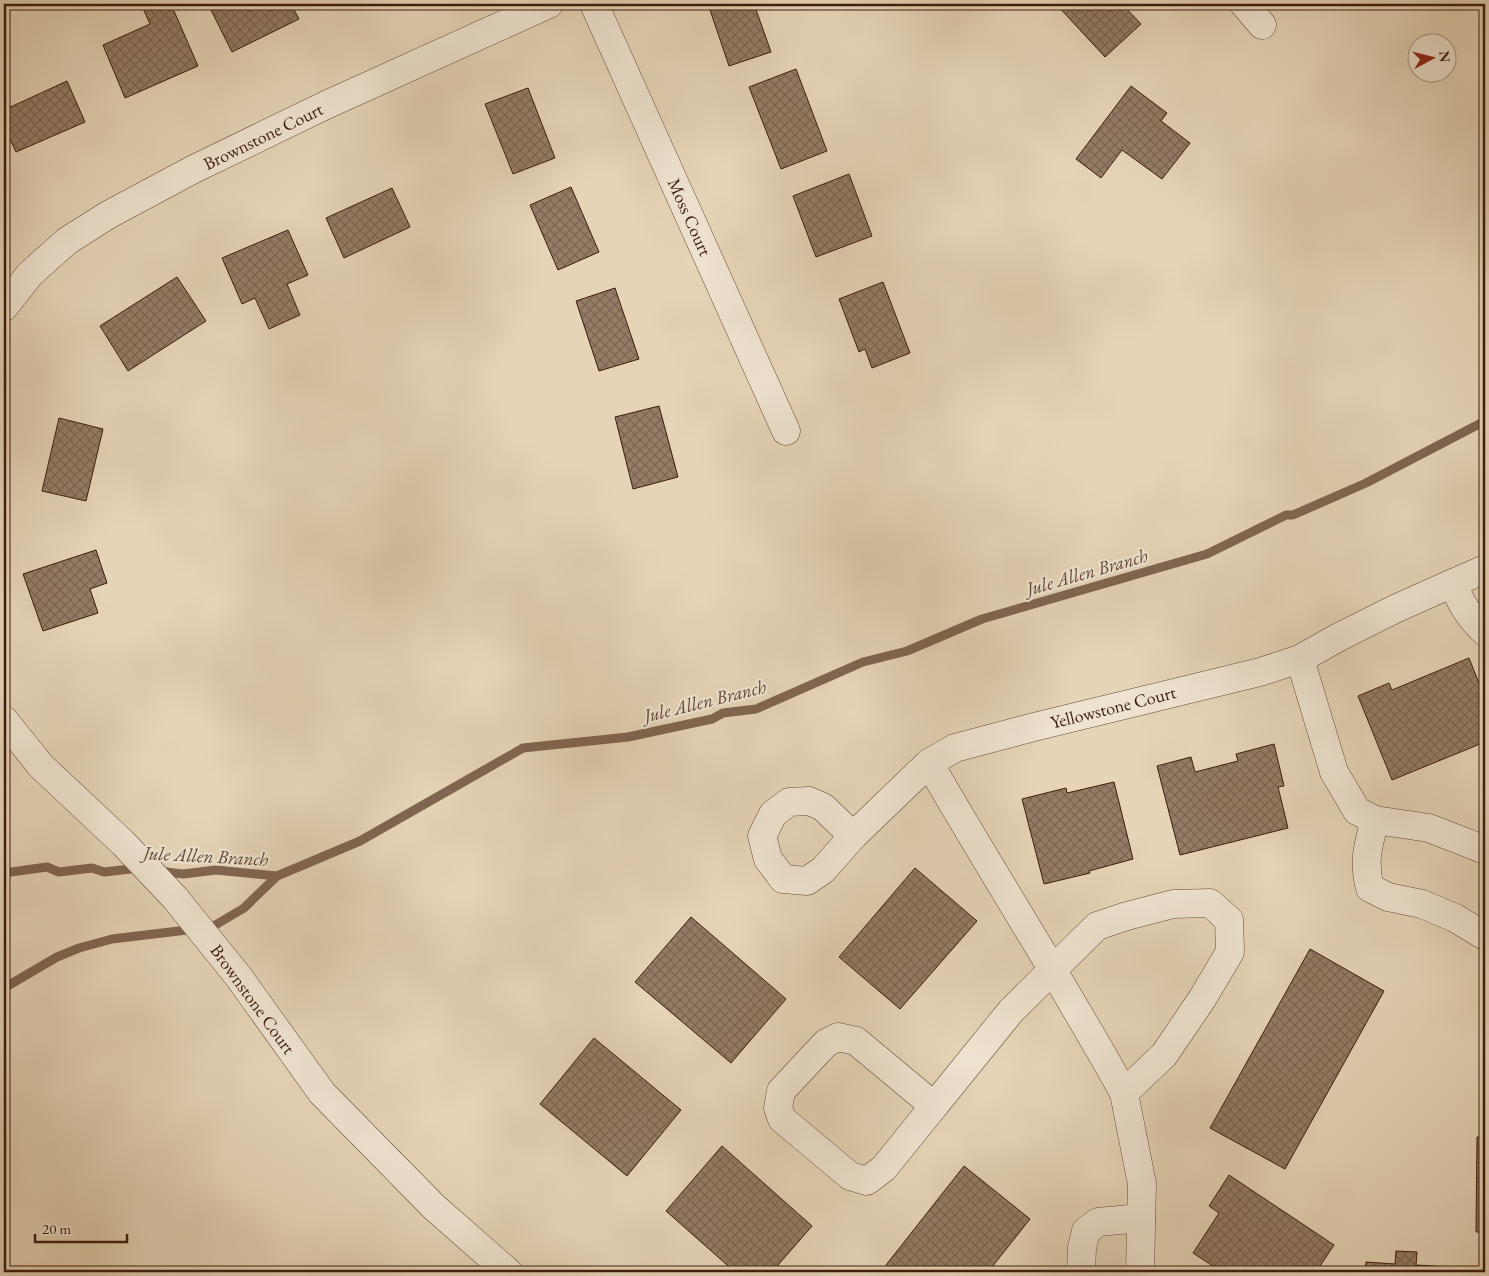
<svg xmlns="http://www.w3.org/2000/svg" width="1489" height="1276" viewBox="0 0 1489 1276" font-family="'EB Garamond',serif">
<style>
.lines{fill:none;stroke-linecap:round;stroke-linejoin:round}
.stream{stroke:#806551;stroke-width:9}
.building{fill:url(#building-cross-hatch);stroke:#3d1c0e}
.minor-casing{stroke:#674a38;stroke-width:29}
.minor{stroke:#eee3d0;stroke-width:28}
.labels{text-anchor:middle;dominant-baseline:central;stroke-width:4.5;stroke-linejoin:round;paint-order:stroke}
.street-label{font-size:18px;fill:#3d1c0e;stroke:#eee3d0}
.water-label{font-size:19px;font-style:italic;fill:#644635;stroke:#eee3d0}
</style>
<defs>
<pattern id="building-cross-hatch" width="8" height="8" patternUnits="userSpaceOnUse" patternTransform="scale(1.25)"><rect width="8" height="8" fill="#947c65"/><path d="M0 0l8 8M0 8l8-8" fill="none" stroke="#7a6552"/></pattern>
</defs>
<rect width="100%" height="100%" fill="#e5d4b6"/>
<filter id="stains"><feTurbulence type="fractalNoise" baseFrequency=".004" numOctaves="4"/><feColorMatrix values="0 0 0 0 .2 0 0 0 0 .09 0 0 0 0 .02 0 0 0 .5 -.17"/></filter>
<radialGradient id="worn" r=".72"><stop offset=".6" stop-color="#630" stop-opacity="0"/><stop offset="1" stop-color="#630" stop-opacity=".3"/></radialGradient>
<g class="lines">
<g class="stream">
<polyline points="159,871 183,874 216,870 277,876 360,841 523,748 628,737 712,719 723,713 756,709 863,662 907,651 982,619 1207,554 1286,515 1293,515 1366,483 1485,421"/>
<polyline points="4,873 47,867 59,872 92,868 104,872 139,868"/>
<polyline points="4,988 57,957 79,948 112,939 212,927 244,908 277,876"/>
</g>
</g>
<g class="building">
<polygon points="148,4 171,4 198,66 125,98 103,45 150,24 142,6"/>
<polygon points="218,4 291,4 299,19 232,52 210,8"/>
<polygon points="708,4 754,4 771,52 729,66"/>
<polygon points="996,4 1026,4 1025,9"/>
<polygon points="1056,4 1122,4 1141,24 1105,57"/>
<polygon points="796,69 827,151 781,169 749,87"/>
<polygon points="67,81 85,122 16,152 4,126 4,110"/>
<polygon points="1131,86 1167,113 1161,121 1190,143 1162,179 1122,150 1101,178 1076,159"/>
<polygon points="528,88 555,158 513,174 485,104"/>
<polygon points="849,174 872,236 816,257 793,196"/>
<polygon points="571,187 599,252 558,270 530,205"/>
<polygon points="392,188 410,227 344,258 326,218"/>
<polygon points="288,230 308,275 287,284 300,315 269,329 255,298 242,304 222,258"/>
<polygon points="177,277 206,321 128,371 100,326"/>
<polygon points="883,282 910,353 872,368 865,349 859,352 839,299"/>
<polygon points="615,288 639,359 599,371 576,301"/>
<polygon points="659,406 678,477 633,489 615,417"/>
<polygon points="59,418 103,429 86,501 42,491"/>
<polygon points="96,550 107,583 90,589 98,613 43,631 23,574"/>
<polygon points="1469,658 1483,693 1485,692 1485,742 1392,780 1358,696 1389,683 1392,690"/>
<polygon points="1274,744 1284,786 1278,787 1288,828 1180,855 1157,766 1191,757 1195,772 1238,761 1236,754"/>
<polygon points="1114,782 1133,859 1089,871 1090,873 1044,884 1022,799 1066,788 1067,793"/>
<polygon points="915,868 977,921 900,1009 839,957"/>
<polygon points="691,917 786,999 731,1063 635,982"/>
<polygon points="1310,949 1384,991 1285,1169 1210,1128"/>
<polygon points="1483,1027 1485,1027 1485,1232 1476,1232 1477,1137 1483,1137"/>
<polygon points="594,1038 681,1110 627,1176 540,1104"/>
<polygon points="722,1146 812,1226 772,1272 735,1272 666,1211"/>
<polygon points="964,1166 1030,1219 988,1272 895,1272 886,1265"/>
<polygon points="1229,1175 1334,1245 1316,1272 1222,1272 1193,1253 1219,1213 1209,1206"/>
<polygon points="1396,1251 1417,1252 1416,1265 1481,1269 1481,1272 1365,1272 1366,1262 1395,1264"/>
</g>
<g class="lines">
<defs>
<g id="minor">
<polyline points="594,4 786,431"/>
<polyline points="1244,4 1262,25"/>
<polyline points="4,307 30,274 67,241 108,215 194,169 326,105 549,4"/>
<path d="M1485 569 1453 583C1461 604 1469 617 1485 632"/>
<polyline points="1300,659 1334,772 1357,811 1375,820 1429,828 1485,850"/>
<polyline points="4,720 41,766 123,843 175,898 238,976 322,1093 434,1207 508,1272"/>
<path d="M929 763C993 874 1062 981 1124 1093"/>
<polygon points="809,801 823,807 853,836 823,870 807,881 783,879 768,859 762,836 773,814 789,802"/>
<path d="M1375 820C1368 845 1363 862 1370 888L1388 897 1422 904 1455 918 1485 936"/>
<polyline points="853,836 929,763 955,748 1034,727 1260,672 1300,659 1339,637 1395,609 1453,583"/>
<polygon points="838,1037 856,1041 934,1106 884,1168 867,1181 850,1176 782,1119 778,1108 781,1091 826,1043"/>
<polyline points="934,1106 1011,1011 1097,926 1127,916 1173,904 1210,903 1229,920 1230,952 1202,999 1164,1055 1124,1093 1142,1184 1140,1272"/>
<polyline points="1081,1272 1082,1248 1086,1231 1098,1222 1141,1218"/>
</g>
</defs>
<use href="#minor" class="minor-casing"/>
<use href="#minor" class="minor"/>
</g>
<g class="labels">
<g class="street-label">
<text transform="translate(263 136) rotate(-26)">Brownstone Court</text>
<text transform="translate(690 217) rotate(66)">Moss Court</text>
<text transform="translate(1113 707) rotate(-14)">Yellowstone Court</text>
<text transform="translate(253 999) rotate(54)">Brownstone Court</text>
</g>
<g class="water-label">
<text transform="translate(1087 572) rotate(-16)">Jule Allen Branch</text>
<text transform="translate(705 701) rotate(-14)">Jule Allen Branch</text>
<text transform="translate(206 856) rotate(3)">Jule Allen Branch</text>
</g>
</g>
<rect width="1489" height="1276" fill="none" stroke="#e5d4b6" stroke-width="20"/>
<rect x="5" y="5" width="1479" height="1266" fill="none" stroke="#3d1c0e" stroke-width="2.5"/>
<rect x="10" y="10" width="1469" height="1256" fill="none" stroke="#3d1c0e"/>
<g transform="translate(1432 58) rotate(83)"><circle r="24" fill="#eee3d0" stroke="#a79382"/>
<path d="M0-4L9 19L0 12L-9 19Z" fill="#8f2418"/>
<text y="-8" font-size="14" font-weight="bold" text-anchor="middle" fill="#3d1c0e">N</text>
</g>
<path d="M35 1234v8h92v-8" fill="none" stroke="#3d1c0e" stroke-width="2.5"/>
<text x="42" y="1234" font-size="15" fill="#3d1c0e" stroke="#eee3d0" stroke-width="4" paint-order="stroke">20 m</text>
<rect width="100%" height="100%" filter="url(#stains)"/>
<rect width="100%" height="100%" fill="url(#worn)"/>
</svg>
